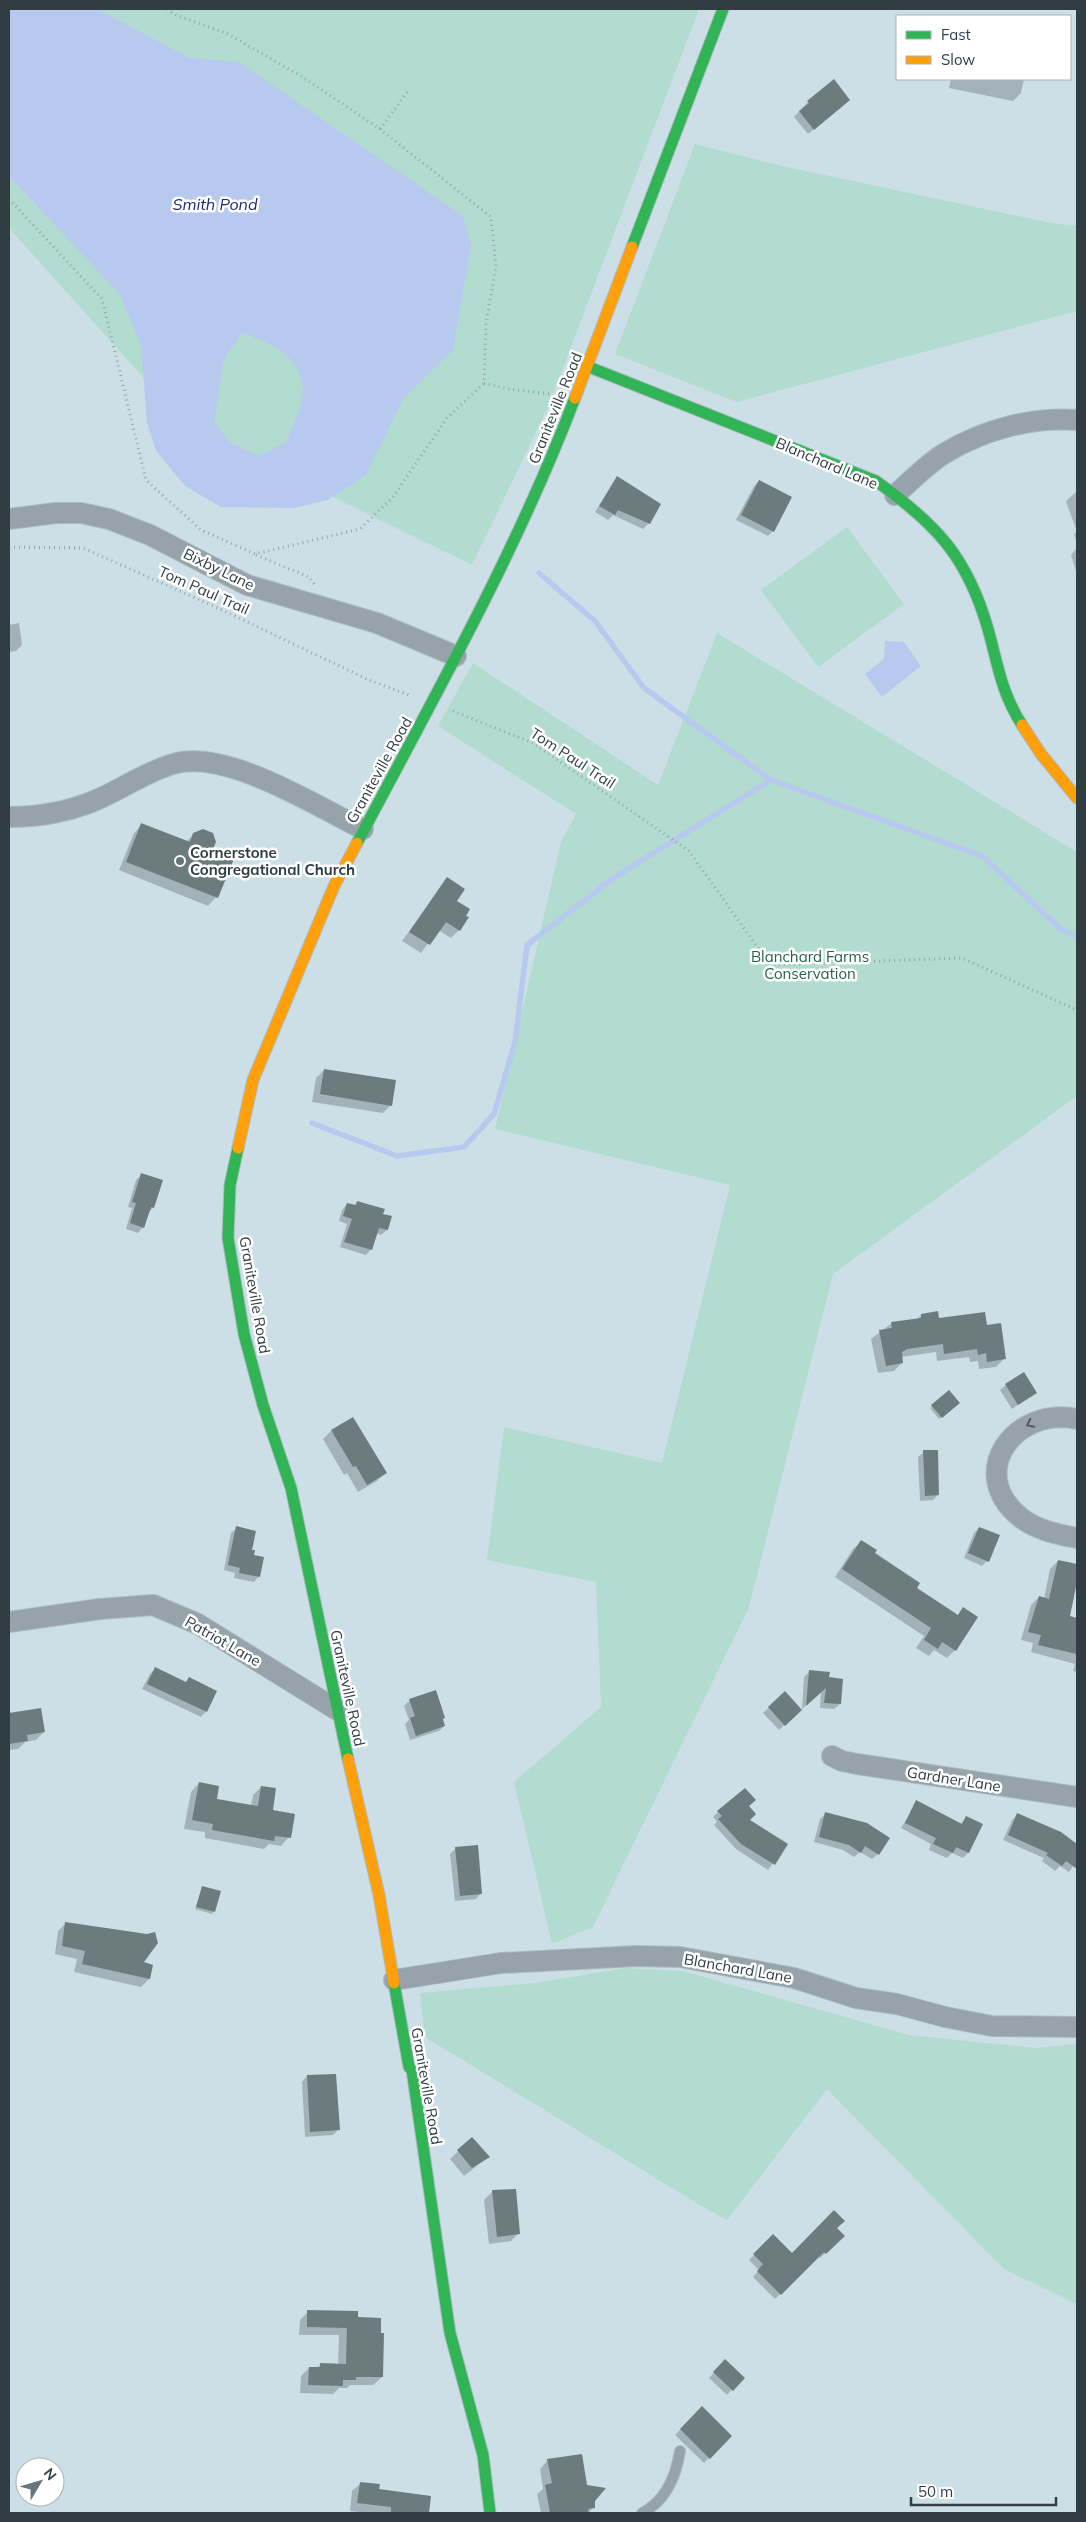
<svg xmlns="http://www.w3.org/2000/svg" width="1086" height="2522" viewBox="0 0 1086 2522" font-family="Mulish,sans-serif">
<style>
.green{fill:#b2dccf}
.water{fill:#b8c9ef;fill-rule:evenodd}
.shadow{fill:#0003}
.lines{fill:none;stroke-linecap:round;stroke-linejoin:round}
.stream{stroke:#b8c9ef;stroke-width:5.5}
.building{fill:#6c7b7e}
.lane-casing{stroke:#acbbc0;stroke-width:12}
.street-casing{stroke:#acbbc0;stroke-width:22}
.fast-casing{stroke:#acbbc0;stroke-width:13}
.slow-casing{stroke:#acbbc0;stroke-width:13}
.path{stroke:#98a3a9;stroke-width:3;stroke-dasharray:1 4;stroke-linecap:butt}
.lane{stroke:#96a3aa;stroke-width:10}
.street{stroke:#96a3aa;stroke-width:20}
.fast{stroke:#30b455;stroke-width:11}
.slow{stroke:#ff9f0a;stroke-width:11}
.oneway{stroke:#4f5c62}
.poi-dot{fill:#67767c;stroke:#fff;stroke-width:2}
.labels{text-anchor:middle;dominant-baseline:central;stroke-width:5;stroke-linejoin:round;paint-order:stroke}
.street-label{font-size:15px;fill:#303e43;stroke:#fff}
.poi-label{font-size:15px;font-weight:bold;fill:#303e43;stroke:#fff;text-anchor:start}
.park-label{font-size:15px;fill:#26624a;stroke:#fff}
.water-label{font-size:16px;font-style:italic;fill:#1f2a73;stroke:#fff}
</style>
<rect width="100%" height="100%" fill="#ccdfe6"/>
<g class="green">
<polygon points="9,9 699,9 549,405 472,565 186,425 9,228"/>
<polygon points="695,144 782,166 1051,223 1077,226 1077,311 737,402 615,354"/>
<polygon points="847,527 904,604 818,667 761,590"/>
<polygon points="717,633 1077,852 1077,1096 833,1274 749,1607 593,1927 552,1944 514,1782 601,1707 596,1582 487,1560 504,1427 662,1463 730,1185 495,1129 561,842 576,814 438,726 473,663 658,785"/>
<polygon points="625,1968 683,1971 908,2035 1036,2048 1077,2044 1077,2304 1004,2269 827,2089 727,2220 703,2207 425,2037 420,1993 535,1983"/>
</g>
<g class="water">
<path d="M9 9H97L190 58 239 62 463 216 471 245 453 350 403 399 366 475 328 500 294 508 221 507 185 486 156 451 147 423 141 345 120 295 9 176ZM242 333C274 343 308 361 302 399 300 413 291 429 286 442L259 456 231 443 214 422 224 359Z"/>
<polygon points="885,641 904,642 921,666 882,697 865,674 884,659"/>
</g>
<g class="shadow">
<polygon points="951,79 1024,79 1021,93 1013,101 949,88"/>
<polygon points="834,81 844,105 808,134 794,117 808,102"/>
<polygon points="617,478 649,523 643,529 613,515 608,520 595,512"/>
<polygon points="759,481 773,531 768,536 736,520 754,486"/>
<polygon points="1077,491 1077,544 1074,534 1077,532 1066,501"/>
<polygon points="1077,548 1077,571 1076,571 1071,555"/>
<polygon points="19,623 22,645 16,651 9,652 9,625"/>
<polygon points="142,825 186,842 194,834 210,851 216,897 208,906 119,870 134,833"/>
<polygon points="448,879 456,902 459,930 451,938 438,930 421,953 402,941"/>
<polygon points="324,1070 391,1105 383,1113 312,1102 316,1078"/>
<polygon points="142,1175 153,1208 148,1213 143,1227 138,1233 126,1229 132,1208 128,1207 136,1180"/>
<polygon points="357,1202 382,1214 387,1230 381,1235 376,1233 371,1249 366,1255 340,1247 347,1224 339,1221 342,1210 347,1204 354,1206"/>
<polygon points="921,1315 986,1327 1004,1359 996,1367 979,1369 978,1361 970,1362 969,1357 937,1361 936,1352 901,1357 902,1363 894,1371 878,1373 871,1339 892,1323 916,1320"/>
<polygon points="1006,1385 1035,1393 1012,1409 1000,1390"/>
<polygon points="956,1405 939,1419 930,1408 932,1406"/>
<polygon points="331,1431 385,1473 377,1481 358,1492 347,1473 344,1475 323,1439"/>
<polygon points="924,1452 938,1495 933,1500 920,1501 918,1457"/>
<polygon points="237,1528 253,1556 259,1576 254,1582 234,1578 235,1573 224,1570 231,1533"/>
<polygon points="979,1528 987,1561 982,1566 964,1558 974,1533"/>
<polygon points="862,1541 915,1589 957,1616 964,1609 955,1650 947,1658 934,1650 929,1656 916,1648 924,1636 835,1577 853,1549"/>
<polygon points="1058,1561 1077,1565 1077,1577 1068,1617 1077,1619 1077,1672 1073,1671 1075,1664 1031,1652 1033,1643 1021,1640 1031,1605 1039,1597 1044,1599 1050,1569"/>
<polygon points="155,1669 185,1683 189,1679 206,1711 201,1717 142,1689 150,1674"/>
<polygon points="810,1671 828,1678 840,1704 834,1709 820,1708 821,1691 802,1709 804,1677"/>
<polygon points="785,1693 800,1710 779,1730 763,1713"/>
<polygon points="410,1700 442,1720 444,1726 439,1731 410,1740 405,1724 409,1720 404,1706"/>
<polygon points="40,1709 44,1732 36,1740 25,1742 18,1749 9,1750 9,1714"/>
<polygon points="199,1783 216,1800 251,1806 253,1795 261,1787 271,1811 289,1837 281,1846 269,1844 264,1849 205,1838 205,1832 184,1829 191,1792"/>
<polygon points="917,1802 960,1824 966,1818 968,1853 963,1858 952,1853 947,1858 929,1850 931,1844 901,1828"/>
<polygon points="748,1806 748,1820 787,1844 768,1870 736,1849 714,1825 717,1822 713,1817 718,1812"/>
<polygon points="826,1813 878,1854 872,1859 860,1852 854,1857 843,1850 814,1842 820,1819"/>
<polygon points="1017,1815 1060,1834 1077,1845 1077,1861 1069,1872 1060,1866 1055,1871 1042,1861 1044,1858 1003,1840 1012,1820"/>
<polygon points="456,1848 481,1893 476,1899 455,1901 450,1854"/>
<polygon points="203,1887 214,1911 212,1914 195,1909"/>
<polygon points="66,1923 142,1963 149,1979 141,1987 74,1972 77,1959 55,1954 58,1931"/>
<polygon points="307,2076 338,2130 333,2135 305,2137 302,2082"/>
<polygon points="472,2138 488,2157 464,2176 450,2159"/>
<polygon points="515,2190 519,2233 511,2241 489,2244 484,2200 492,2192"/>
<polygon points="835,2228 843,2236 820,2258 818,2256 775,2299 753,2277 759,2270 749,2260 773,2236 792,2255"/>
<polygon points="308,2312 357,2319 382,2377 373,2385 350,2385 347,2388 339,2388 333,2394 300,2393 301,2376 309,2368 317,2368 320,2365 338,2365 339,2335 299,2335 300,2320"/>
<polygon points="725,2361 743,2378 727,2395 709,2378"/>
<polygon points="702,2408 730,2436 704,2463 675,2435"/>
<polygon points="548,2460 586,2486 593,2501 594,2507 588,2513 541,2513 537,2494 543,2489 540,2469"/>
<polygon points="361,2483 378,2490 430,2497 428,2513 368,2513 350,2511 352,2491"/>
</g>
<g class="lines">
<g class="stream">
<polyline points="539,573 595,621 644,688 771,780 982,856 1062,930 1077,936"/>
<polyline points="312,1123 397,1156 464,1147 494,1114 515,1042 527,945 612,879 771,780"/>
</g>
</g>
<g class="building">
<polygon points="834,79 850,100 814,130 799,111 809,103 807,101"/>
<polygon points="617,476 661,504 650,524 618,510 615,515 599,506"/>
<polygon points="759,480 792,497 774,532 741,515"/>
<polygon points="141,823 190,842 193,833 203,829 213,833 216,842 212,851 234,859 218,898 126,862"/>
<polygon points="447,877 465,889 457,901 470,909 466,916 469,917 460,931 446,922 430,945 409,932"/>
<polygon points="324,1069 396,1080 392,1106 320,1094"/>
<polygon points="141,1173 163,1180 154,1208 151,1207 144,1228 130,1223 136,1203 132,1202"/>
<polygon points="357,1201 385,1209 383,1214 392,1216 388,1230 379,1228 372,1250 344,1242 352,1219 343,1216 347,1203 356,1205"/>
<polygon points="938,1311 939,1318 985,1312 987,1325 1001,1323 1006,1359 987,1362 986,1353 978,1355 977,1349 944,1354 943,1344 907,1349 902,1352 903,1363 886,1366 879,1330 892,1328 891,1322 921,1318 921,1314"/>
<polygon points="1024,1372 1037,1393 1018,1405 1005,1384"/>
<polygon points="949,1390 960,1403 942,1418 931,1405"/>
<polygon points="353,1417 387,1473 367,1485 356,1466 353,1467 331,1430"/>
<polygon points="923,1450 938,1450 939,1495 925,1496"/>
<polygon points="236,1526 256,1531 252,1550 255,1550 254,1555 264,1557 260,1577 239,1573 240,1568 228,1565"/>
<polygon points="979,1527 1000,1535 989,1562 968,1553"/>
<polygon points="861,1540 877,1550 875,1553 920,1583 917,1588 958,1615 963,1607 978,1617 956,1651 942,1642 938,1649 924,1640 931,1628 842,1569"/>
<polygon points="1058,1560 1077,1564 1077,1582 1070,1616 1077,1618 1077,1654 1038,1645 1041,1635 1028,1632 1039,1596 1049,1599"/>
<polygon points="155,1667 186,1682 189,1677 217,1691 207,1712 147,1684"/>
<polygon points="809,1670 830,1672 829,1677 843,1679 841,1704 824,1703 826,1688 806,1706"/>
<polygon points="436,1690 445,1718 443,1719 445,1726 416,1736 410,1718 415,1716 409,1699"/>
<polygon points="785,1691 802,1710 785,1726 768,1707"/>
<polygon points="41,1708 45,1732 27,1735 28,1741 9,1744 9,1713"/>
<polygon points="199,1782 219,1786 217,1799 258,1806 261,1786 276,1788 273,1810 295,1814 291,1838 275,1836 274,1841 212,1830 213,1824 192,1820"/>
<polygon points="745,1788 756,1800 749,1806 756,1814 750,1820 788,1844 775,1865 741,1844 718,1819 722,1816 717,1811"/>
<polygon points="916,1800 962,1824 966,1816 983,1824 969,1853 956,1847 953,1853 933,1844 936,1838 905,1823"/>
<polygon points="825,1812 867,1823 890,1838 879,1855 865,1846 861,1853 849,1845 819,1837"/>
<polygon points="1017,1813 1061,1832 1077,1844 1077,1869 1066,1861 1062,1866 1046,1855 1048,1853 1008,1835"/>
<polygon points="478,1845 482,1894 460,1896 455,1847"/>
<polygon points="202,1886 221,1891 215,1912 196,1907"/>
<polygon points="65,1922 147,1934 155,1932 158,1943 144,1962 153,1965 150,1979 82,1964 85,1951 62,1946"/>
<polygon points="336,2074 340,2130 310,2132 307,2075"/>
<polygon points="472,2137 490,2157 472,2168 457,2150"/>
<polygon points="516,2189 520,2234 497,2237 492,2190"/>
<polygon points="834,2210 845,2221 837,2228 845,2236 826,2254 824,2252 781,2295 757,2271 763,2264 753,2254 773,2234 792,2253"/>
<polygon points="307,2310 358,2311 358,2317 381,2318 381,2333 384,2333 383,2377 356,2377 356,2380 343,2380 343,2386 308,2385 309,2367 320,2367 320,2363 346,2364 347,2328 307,2327"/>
<polygon points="725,2359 745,2378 733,2391 713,2372"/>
<polygon points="702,2406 732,2436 710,2459 680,2429"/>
<polygon points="582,2454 587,2485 606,2488 595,2501 595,2508 588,2509 589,2513 550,2513 545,2485 552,2483 547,2459"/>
<polygon points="360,2482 380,2484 379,2489 431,2496 429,2513 391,2513 391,2507 357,2503"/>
</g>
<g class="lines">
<defs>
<path id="lane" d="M642 2513C666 2501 676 2476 680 2451"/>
<g id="street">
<path d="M895 495C911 481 927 464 945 453 985 429 1032 417 1077 420"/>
<polyline points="9,519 56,513 81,513 109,519 150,535 247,585 377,623 456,656"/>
<path d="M9 817C37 817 67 812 94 801 121 790 145 772 173 764 225 748 316 806 363 829"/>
<path d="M1077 1419C1014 1406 966 1473 1020 1517 1036 1530 1057 1534 1077 1538"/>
<polyline points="9,1622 100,1609 153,1605 198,1624 337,1710"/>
<polyline points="832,1756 842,1761 857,1764 1077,1797"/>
<polyline points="394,1980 501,1963 637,1956 680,1957 794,1978 856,1998 897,2004 945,2017 992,2026 1077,2027"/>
</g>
<g id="fast">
<polyline points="632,247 723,9"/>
<path d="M589 367 876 481C936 524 967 556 988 629 998 665 1001 692 1022 725"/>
<path d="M357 843C434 697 516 553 575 398"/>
<polyline points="238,1148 230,1185 228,1238 244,1334 263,1405 291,1488 348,1759"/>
<polyline points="394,1983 409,2067 412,2070 450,2333 483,2455 490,2513"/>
</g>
<g id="slow">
<polyline points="575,398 632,247"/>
<polyline points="1022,725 1041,754 1077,798"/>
<polyline points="238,1148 253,1080 334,886 357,843"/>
<polyline points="348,1759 379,1895 394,1983"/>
</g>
</defs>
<use href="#lane" class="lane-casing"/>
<use href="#street" class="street-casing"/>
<use href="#fast" class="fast-casing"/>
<use href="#slow" class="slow-casing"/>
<g class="path">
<polyline points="380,129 408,91"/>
<polyline points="9,199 102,299 146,480 201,530 255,554 360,529 393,497 447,418 484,383 486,323 496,266 491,217 380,129 301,76 228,34 176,15 167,9"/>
<polyline points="484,383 508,389 551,394"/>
<polyline points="9,547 83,548 220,609 371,681 409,695"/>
<polyline points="256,555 309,577 314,584"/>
<polyline points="453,711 533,743 689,851 770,965 962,958 1077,1010"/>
</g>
<use href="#lane" class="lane"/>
<use href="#street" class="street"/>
<use href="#fast" class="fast"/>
<use href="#slow" class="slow"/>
</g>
<defs><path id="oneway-chevron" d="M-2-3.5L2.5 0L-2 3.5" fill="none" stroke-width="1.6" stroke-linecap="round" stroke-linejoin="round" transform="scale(1.25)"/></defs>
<use class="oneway" href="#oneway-chevron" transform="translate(1030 1424) rotate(154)"/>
<circle class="poi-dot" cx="180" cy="861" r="5"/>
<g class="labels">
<g class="street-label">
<text transform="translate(555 408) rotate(-68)">Graniteville Road</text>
<text transform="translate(827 463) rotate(23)">Blanchard Lane</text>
<text transform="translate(219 569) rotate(26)">Bixby Lane</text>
<text transform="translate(204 590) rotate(24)">Tom Paul Trail</text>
<text transform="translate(573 758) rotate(33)">Tom Paul Trail</text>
<text transform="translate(379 770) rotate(-61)">Graniteville Road</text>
<text transform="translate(255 1295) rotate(80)">Graniteville Road</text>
<text transform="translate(223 1641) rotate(30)">Patriot Lane</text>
<text transform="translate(348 1688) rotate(78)">Graniteville Road</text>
<text transform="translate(954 1779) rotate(9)">Gardner Lane</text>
<text transform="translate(738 1968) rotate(10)">Blanchard Lane</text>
<text transform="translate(427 2086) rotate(80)">Graniteville Road</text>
</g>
<g class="poi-label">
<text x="190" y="852">Cornerstone<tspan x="190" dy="17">Congregational Church</tspan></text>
</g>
<g class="park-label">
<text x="810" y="956">Blanchard Farms<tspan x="810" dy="17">Conservation</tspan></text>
</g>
<g class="water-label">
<text x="215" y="204">Smith Pond</text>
</g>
</g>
<rect width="1086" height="2522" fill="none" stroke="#303e43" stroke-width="20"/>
<rect x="896" y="15" width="175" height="65" fill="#ffffff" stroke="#acb2b4"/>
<rect x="906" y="31" width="25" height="8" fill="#30b455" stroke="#acb2b4"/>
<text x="941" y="40" font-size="15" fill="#303e43">Fast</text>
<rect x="906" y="56" width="25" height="8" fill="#ff9f0a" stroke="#acb2b4"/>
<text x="941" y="65" font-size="15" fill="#303e43">Slow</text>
<g transform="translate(40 2482) rotate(52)"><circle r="24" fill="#ffffff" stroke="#acb2b4"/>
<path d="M0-4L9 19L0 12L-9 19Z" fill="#67767c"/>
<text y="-8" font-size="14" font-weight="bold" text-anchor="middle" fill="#303e43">N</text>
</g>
<path d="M911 2497v8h145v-8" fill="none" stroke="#303e43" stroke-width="2.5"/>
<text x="918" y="2497" font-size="15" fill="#303e43" stroke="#ffffff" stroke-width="4" paint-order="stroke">50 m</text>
</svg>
